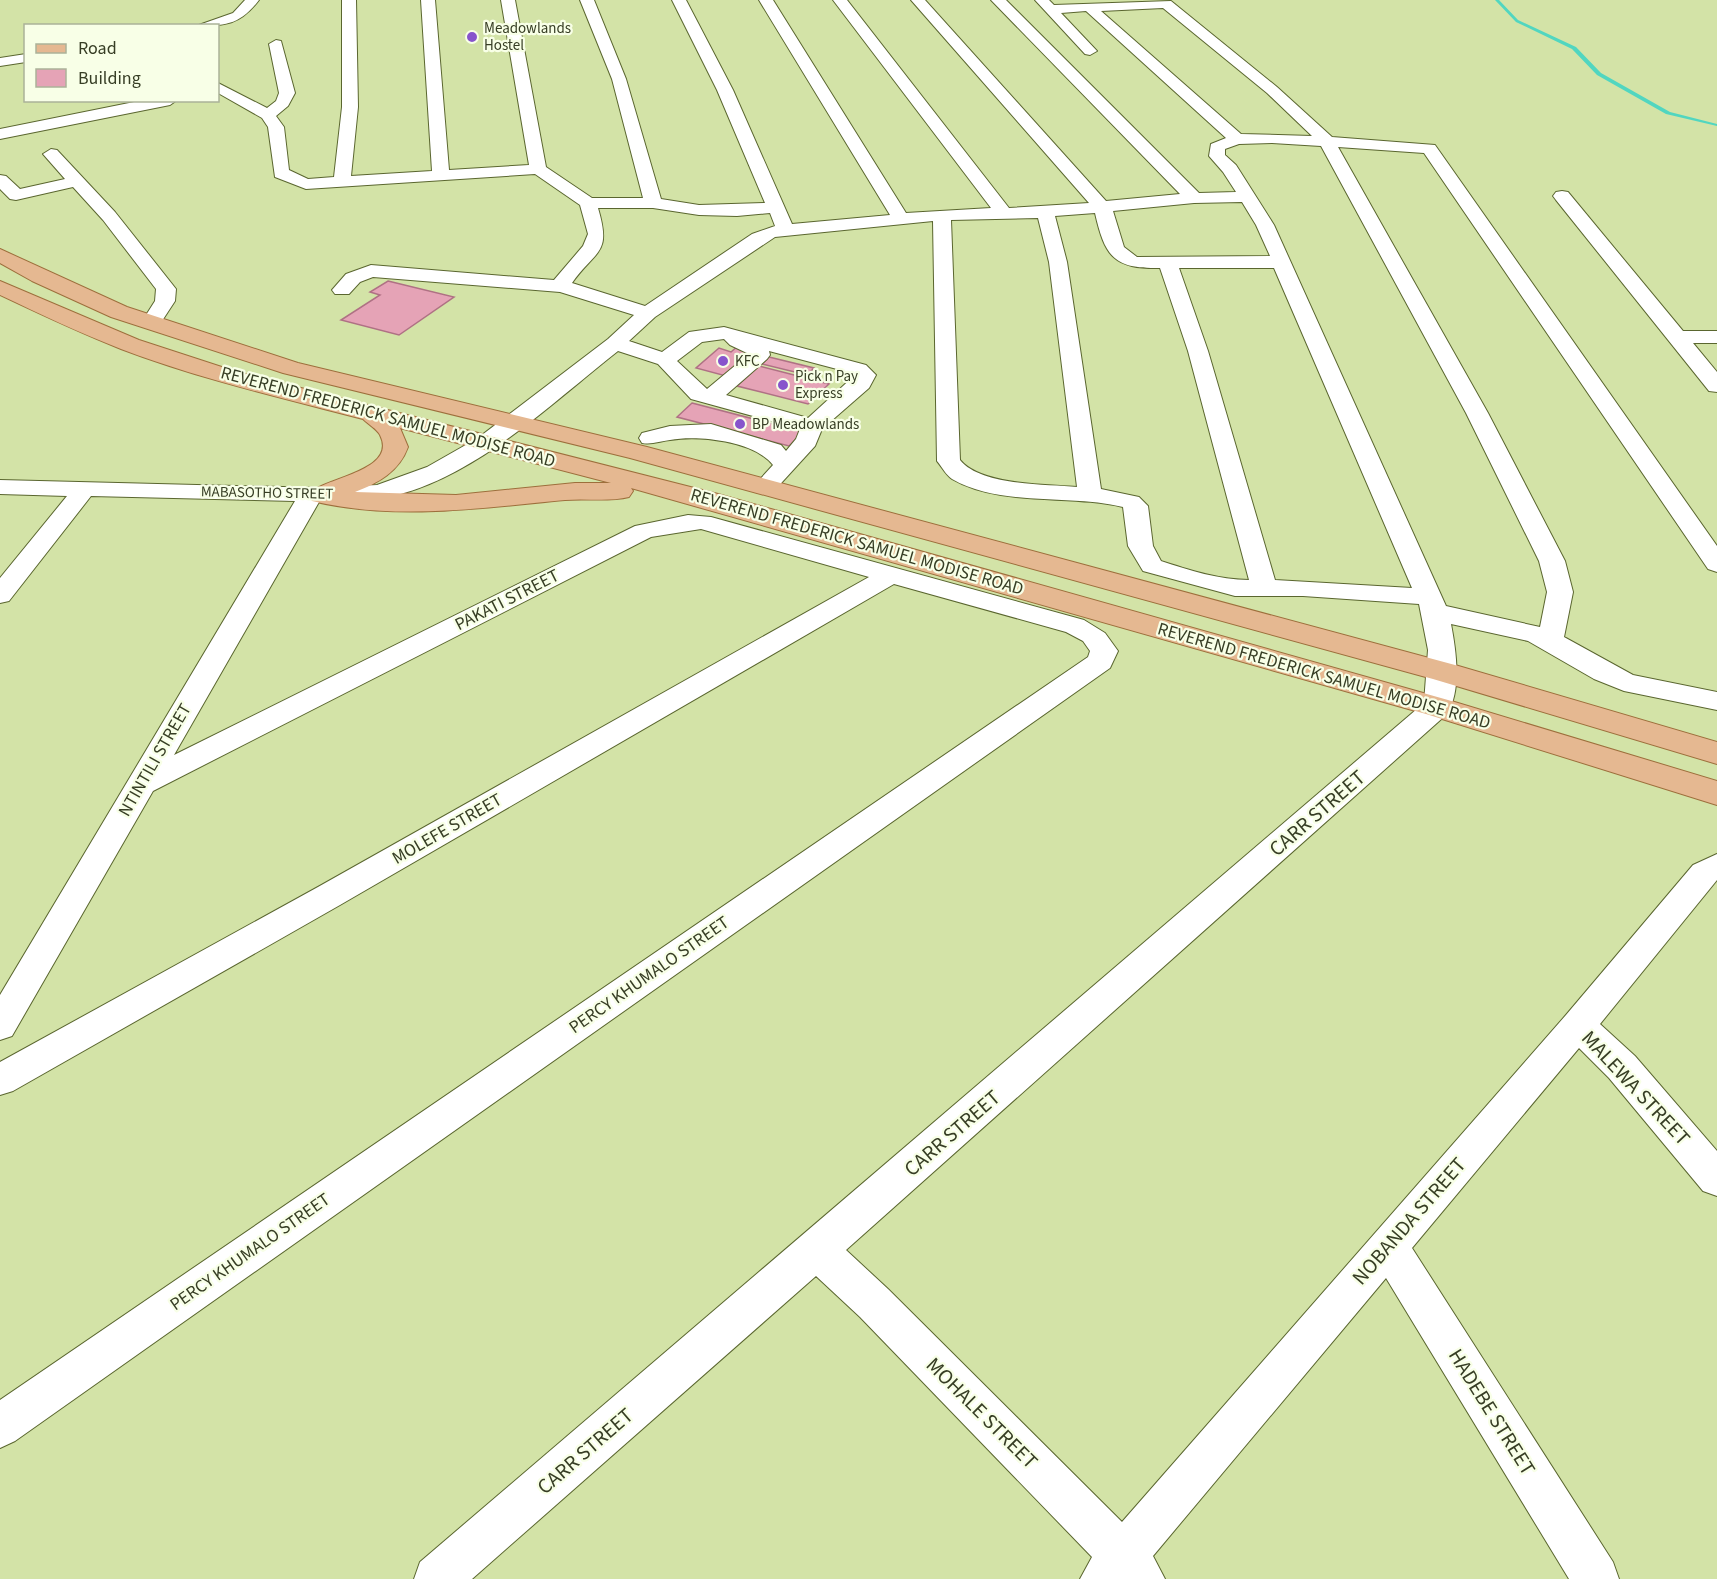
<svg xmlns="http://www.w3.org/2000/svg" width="1717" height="1579" viewBox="0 0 1717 1579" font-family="'Source Sans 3',sans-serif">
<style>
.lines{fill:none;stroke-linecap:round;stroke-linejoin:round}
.stream{fill:#51d6c0;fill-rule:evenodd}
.building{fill:#e5a3b6;stroke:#af7184;stroke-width:1.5}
.minor-casing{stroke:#5a662f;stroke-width:2}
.major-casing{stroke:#9d6f3c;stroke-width:2}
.minor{fill:#fff;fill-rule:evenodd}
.major{fill:#e5b891;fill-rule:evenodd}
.poi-dot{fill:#8754cc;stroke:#f8ffe7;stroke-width:2}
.labels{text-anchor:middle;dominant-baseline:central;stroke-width:4.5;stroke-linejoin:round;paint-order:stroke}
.far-poi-label{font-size:15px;fill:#373e25;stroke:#f8ffe7;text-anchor:start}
.far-street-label{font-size:15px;fill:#373e25;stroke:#f8ffe7}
.street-label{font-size:18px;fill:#373e25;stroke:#f8ffe7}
.near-street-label{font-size:21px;fill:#373e25;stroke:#f8ffe7}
</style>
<rect width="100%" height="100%" fill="#d3e3a7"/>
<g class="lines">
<polygon class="stream" points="1495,0 1499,0 1518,20 1576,47 1601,73 1670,112 1717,124 1717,126 1666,114 1597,75 1572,49 1516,22"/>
</g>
<g class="building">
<polygon points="388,281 454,297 399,335 341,320 380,295 370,292"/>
<polygon points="738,346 751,354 726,376 696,368 719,348 731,352"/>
<polygon points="769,357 814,368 807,375 762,364"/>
<polygon points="759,366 829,384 808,404 737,386"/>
<polygon points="692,403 804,432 789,446 677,417"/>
</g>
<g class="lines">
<defs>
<g id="minor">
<path d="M245 0H259C240 25 225 26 196 26L233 13Z"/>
<path d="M342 0H356L358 107 351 176 432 171 421 0H435L449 170 529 165 501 0H515L546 167 592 198H643L612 79 580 0H594L626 79 661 199 699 205 765 203 717 90 672 0H686L733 90 792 224 890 215 759 0H773L906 213 991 208 833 0H847L1009 208 1089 203 911 0H925L1106 201 1180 194 991 0H1006L1199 193 1236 192 1223 172 1209 156 1211 144 1226 138 1086 11 1061 13 1097 51 1090 55 1085 54 1035 0H1049L1054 5 1171 1 1277 87 1332 137 1435 145 1717 546V572L1708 569 1424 153 1338 147 1488 413 1565 561 1573 592 1564 637 1633 675 1717 692V710L1624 691 1594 679 1528 641 1451 624C1456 650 1462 690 1447 714L846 1250 888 1289 1122 1522 1566 1015 1693 865 1717 854V880L1600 1024 1635 1056 1717 1151V1196L1703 1191 1609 1078 1579 1048 1412 1248 1613 1562 1619 1579H1569L1386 1278 1153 1556 1165 1579H1080L1092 1557 860 1317 816 1276 472 1579H414L420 1562 1424 703 1428 650 1419 604 1303 596H1235L1143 571 1128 546 1123 507C1070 494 1000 507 952 479 946 475 942 467 937 461L933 221 775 237 655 317 629 341 662 352 689 332 724 327 866 365 876 375 869 388 822 429 815 446 773 492H757L753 487 773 465C754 441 699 435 670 440 660 441 652 445 642 443L639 438 642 433 670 426 711 424 781 445 786 451 796 439 800 429 691 399 658 364 618 351C549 405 468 485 378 499 359 502 338 502 319 502L174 755 635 526 688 515 711 517 1084 620 1105 633 1118 651 1110 668 15 1441 0 1448V1400L1088 657 1090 651 1083 641 1066 632 894 584 340 905 13 1091 0 1095V1062L318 887 869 577 701 529 651 537 153 791 12 1036 0 1040V995L295 501 91 496 9 601 0 603V578L67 496 0 494V480L321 488 377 485 427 467 478 438 608 339 634 315 560 292 373 277 360 282 349 294H335L332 290 346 274 371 265 554 280 583 246 588 234 580 205 535 174 306 189 275 177 268 127 262 118 218 93V83L267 108 276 101 279 93 269 44 276 40 281 41 295 93 288 106 276 116 284 127 289 170 308 179 334 177 342 107ZM1163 8 1267 93 1312 136 1241 134 1101 11ZM1272 143 1321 146 1466 413 1539 561 1547 592 1540 627 1446 606 1274 225 1236 165 1225 155V149L1239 144ZM1242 202 1256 225 1270 256 1137 257 1124 247 1113 211 1194 203ZM598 208H653L699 215 737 216 770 213 775 226 752 234 645 306 572 283C596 249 612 255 598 208ZM1095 213C1105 257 1114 269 1160 268L1188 351 1249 580C1219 580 1189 570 1161 561L1153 546 1148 506 1139 497 1101 489 1067 262 1055 216ZM1038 218 1049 262 1077 487C1046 484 981 486 960 460L951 220ZM1179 268H1274L1412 588 1275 580 1208 351ZM724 339 730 345 749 354 707 389 677 361 702 342ZM769 351 852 373 854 376 808 418 726 395 767 359 770 355Z"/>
<polygon points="26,54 26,62 0,66 0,58"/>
<polygon points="144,100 177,100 170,105 0,139 0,129"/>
<polygon points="51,149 57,150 115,212 176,289 175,301 158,327 144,327 141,323 155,301 156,289 103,220 73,187 16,200 10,199 0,189 0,175 6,176 20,189 65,179 43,154"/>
<polygon points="1562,191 1568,192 1683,331 1717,331 1717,343 1693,343 1717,372 1717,392 1709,391 1556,200 1553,196 1556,192"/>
</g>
<g id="major">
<polygon points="0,249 127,307 298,363 647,447 1455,665 1717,742 1717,764 1433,679 630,458 283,373 111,317 32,281 0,263"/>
<path d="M0 281 139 340 234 371 718 494 1448 700 1717 781V805L1426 714 631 488 633 491 629 497C609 502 586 498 565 500 481 508 395 521 312 501L308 495C320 478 399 472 380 435 377 429 368 424 363 419 282 398 200 379 121 349 80 333 40 314 0 295ZM400 428 611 483H575L456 495 355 492C378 483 399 472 408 447Z"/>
</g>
</defs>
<use href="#minor" class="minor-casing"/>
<use href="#major" class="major-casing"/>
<use href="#minor" class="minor"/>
<use href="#major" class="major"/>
</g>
<g class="poi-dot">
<circle cx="472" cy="37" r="6"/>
<circle cx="723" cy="361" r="6"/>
<circle cx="783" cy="385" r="6"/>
<circle cx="740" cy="424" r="6"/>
</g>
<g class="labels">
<g class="far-poi-label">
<text x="484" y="28">Meadowlands<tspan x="484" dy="17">Hostel</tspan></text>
<text x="735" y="361">KFC</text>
<text x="795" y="376">Pick n Pay<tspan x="795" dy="17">Express</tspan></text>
<text x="752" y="424">BP Meadowlands</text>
</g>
<g class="far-street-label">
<text transform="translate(267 493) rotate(1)">MABASOTHO STREET</text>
</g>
<g class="street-label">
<text transform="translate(388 417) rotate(15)">REVEREND FREDERICK SAMUEL MODISE ROAD</text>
<text transform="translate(857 542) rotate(16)">REVEREND FREDERICK SAMUEL MODISE ROAD</text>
<text transform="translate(507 600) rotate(-27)">PAKATI STREET</text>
<text transform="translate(1324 676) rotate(16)">REVEREND FREDERICK SAMUEL MODISE ROAD</text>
<text transform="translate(155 760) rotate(-60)">NTINTILI STREET</text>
<text transform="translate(447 829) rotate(-30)">MOLEFE STREET</text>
<text transform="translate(649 975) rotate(-35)">PERCY KHUMALO STREET</text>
<text transform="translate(250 1252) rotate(-35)">PERCY KHUMALO STREET</text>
</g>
<g class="near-street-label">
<text transform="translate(1317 813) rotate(-41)">CARR STREET</text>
<text transform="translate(1636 1088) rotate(47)">MALEWA STREET</text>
<text transform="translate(952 1133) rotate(-41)">CARR STREET</text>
<text transform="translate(1409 1221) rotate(-49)">NOBANDA STREET</text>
<text transform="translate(1492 1412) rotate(58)">HADEBE STREET</text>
<text transform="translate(982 1413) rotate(45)">MOHALE STREET</text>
<text transform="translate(585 1451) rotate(-41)">CARR STREET</text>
</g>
</g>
<rect x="24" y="24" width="195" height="78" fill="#f8ffe7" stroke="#abb299" stroke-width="1.5"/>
<rect x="36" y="44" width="30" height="9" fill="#e5b891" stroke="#abb299" stroke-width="1.5"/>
<text x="78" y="54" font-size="18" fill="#373e25">Road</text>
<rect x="36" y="69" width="30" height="18" fill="#e5a3b6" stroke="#abb299" stroke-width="1.5"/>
<text x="78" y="84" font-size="18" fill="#373e25">Building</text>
</svg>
